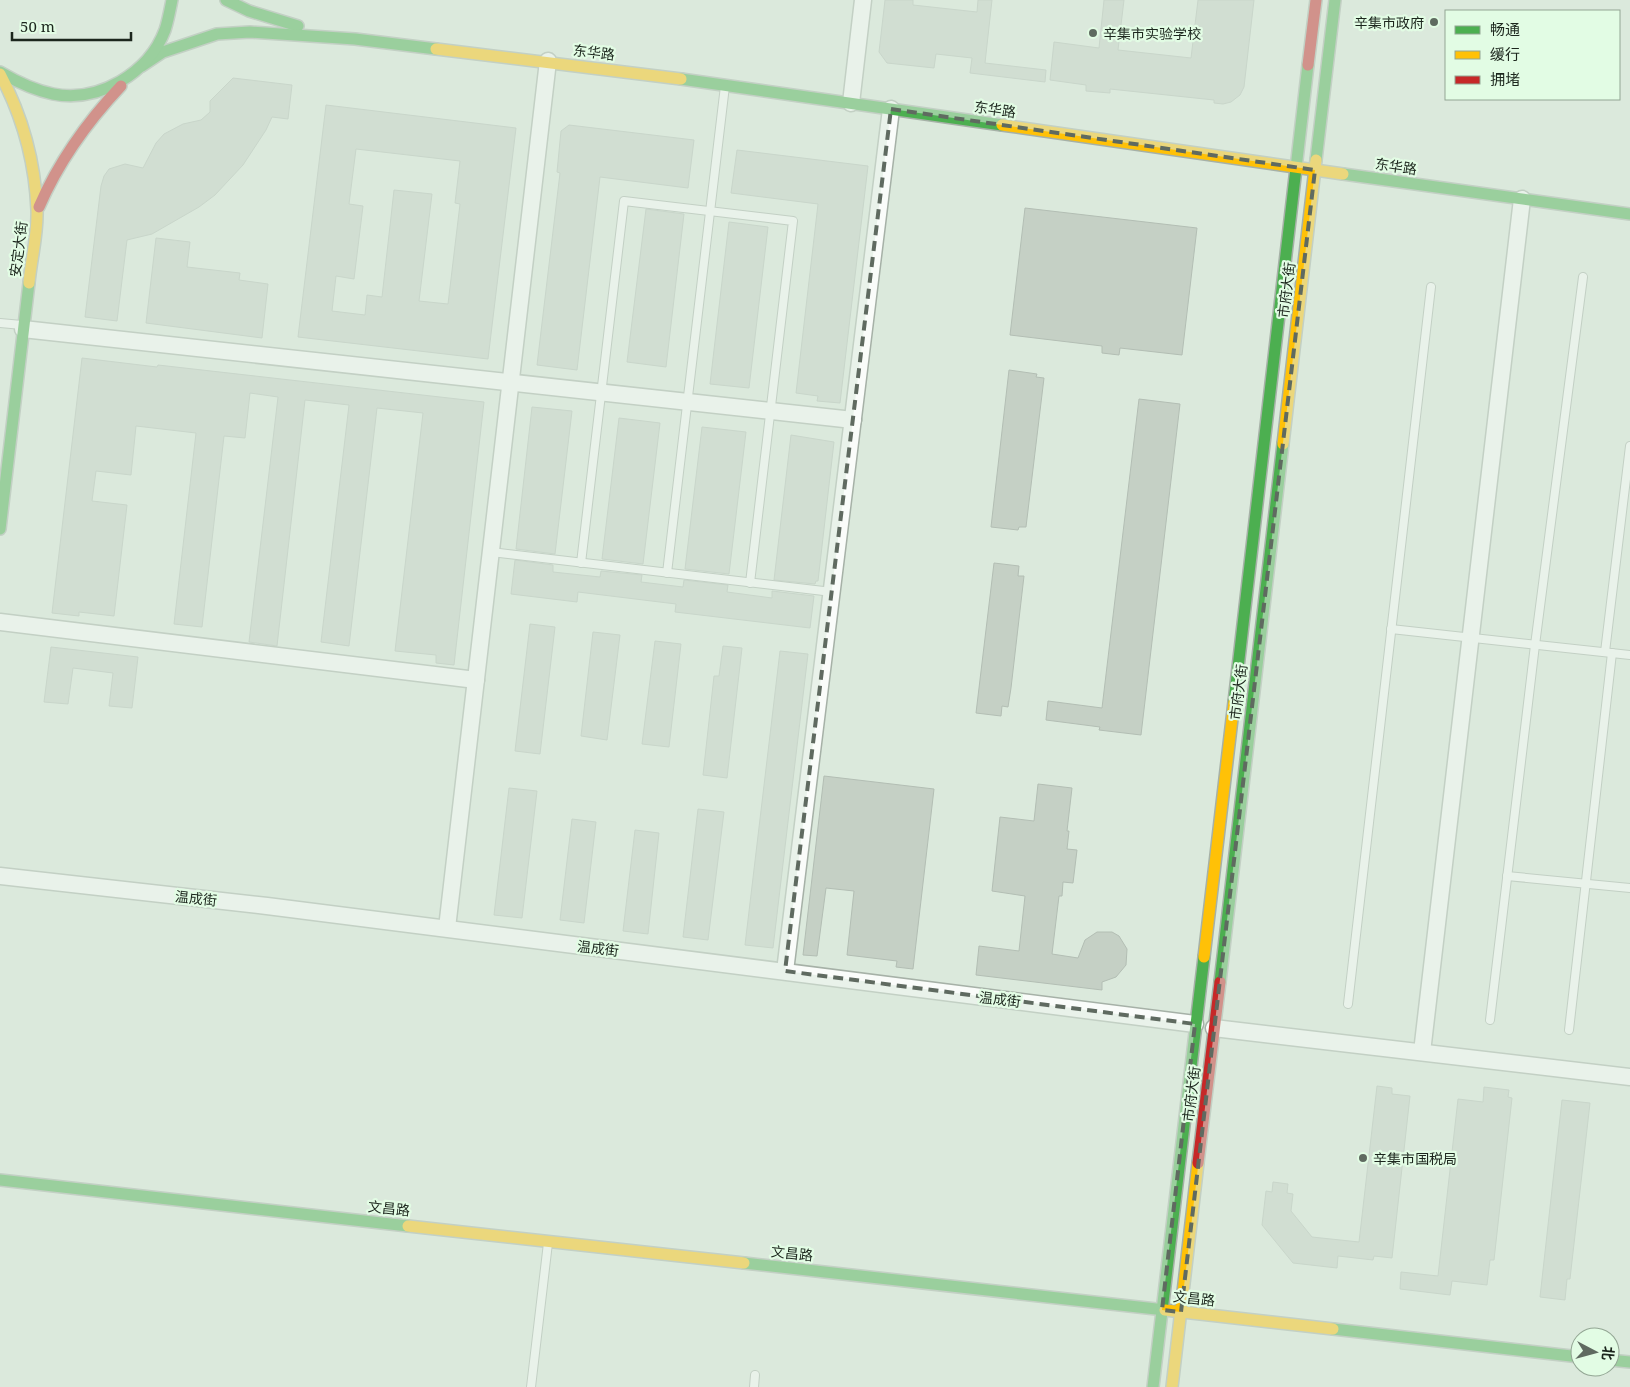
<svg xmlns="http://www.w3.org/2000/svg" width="1630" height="1387" viewBox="0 0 1630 1387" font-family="'Noto Serif','Noto Sans SC',serif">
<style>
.building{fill:#c5d0c5;stroke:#b3beb4;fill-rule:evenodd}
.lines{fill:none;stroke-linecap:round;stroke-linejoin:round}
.lane-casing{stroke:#a6b1a7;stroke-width:10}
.street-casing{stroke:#a6b1a7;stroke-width:19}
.fast-casing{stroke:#a6b1a7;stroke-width:14}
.slow-casing{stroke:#a6b1a7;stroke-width:14}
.jam-casing{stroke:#a6b1a7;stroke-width:14}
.lane{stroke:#fafcfa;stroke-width:8}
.street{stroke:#fafcfa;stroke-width:16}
.fast{stroke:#4caf50;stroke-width:11}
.slow{stroke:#ffc107;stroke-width:11}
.jam{stroke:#c62828;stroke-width:11}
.marked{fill:none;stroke:#5f6a60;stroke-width:4;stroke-dasharray:10 6;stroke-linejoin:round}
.poi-dot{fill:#5f6a60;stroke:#e2fce4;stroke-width:2}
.labels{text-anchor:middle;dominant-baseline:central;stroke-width:4.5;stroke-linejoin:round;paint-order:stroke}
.poi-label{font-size:14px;fill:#1c261d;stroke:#e2fce4;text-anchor:start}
.street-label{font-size:14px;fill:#1c261d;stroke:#e2fce4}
</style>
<rect width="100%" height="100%" fill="#dbe9dc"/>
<g class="building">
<polygon points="885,0 913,0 913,5 977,12 978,0 992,0 985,63 1046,70 1045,82 970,73 972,58 936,54 934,68 887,63 879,52"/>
<polygon points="1104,0 1124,0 1118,50 1191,58 1198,0 1254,0 1244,87 1240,95 1231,102 1223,104 1214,103 1214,100 1110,89 1110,93 1086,91 1086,85 1050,80 1054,42 1099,48"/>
<polygon points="233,78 292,85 288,119 272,117 266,130 243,165 215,195 199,207 152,234 127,240 117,321 85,317 101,186 104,176 109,169 125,164 143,168 156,143 164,134 183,124 201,120 210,112 210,101"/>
<path d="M326 105 516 128 488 359 298 337ZM356 149 460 161 455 203 460 204 448 304 419 301 432 194 394 190 382 297 367 295 365 315 332 311 336 276 354 279 363 206 349 204Z"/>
<polygon points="569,125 694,140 688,188 600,177 577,370 537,365 560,173 557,172 561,131"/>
<polygon points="737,150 868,166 840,403 817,401 818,396 796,393 818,204 731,193"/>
<polygon points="1025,208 1197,228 1182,355 1120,348 1119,355 1102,353 1102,346 1010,335"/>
<polygon points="646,209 684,214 666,367 627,362"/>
<polygon points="729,222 768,227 749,388 710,384"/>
<polygon points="156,238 190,242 187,267 240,273 239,280 268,284 262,338 146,323"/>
<polygon points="82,358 157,367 158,365 484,402 454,665 436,663 436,655 395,651 423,413 377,408 349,646 321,642 349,405 305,400 277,646 249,642 278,397 250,393 245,438 224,436 202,627 174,624 196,433 136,426 131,475 96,471 92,501 127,505 114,616 79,612 79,616 52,613"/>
<polygon points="1009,370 1037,374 1036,377 1044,378 1026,527 1019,527 1018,530 991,527"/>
<polygon points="1139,399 1180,404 1141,735 1099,730 1100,727 1046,720 1048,701 1102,708"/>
<polygon points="532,407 572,411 555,554 516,549"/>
<polygon points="619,418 660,423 643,564 602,559"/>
<polygon points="702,427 746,432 729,574 685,569"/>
<polygon points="791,435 834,442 818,581 816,581 815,584 774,580"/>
<polygon points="515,560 553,565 553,572 600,577 601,571 642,575 641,582 683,587 684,580 728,585 727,592 772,598 772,591 814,596 810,628 675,612 676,604 578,592 577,602 511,594"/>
<polygon points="994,563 1019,566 1018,576 1024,576 1011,688 1008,707 1002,706 1001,716 976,713"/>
<polygon points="530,624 555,627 540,754 515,751"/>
<polygon points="593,632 620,635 607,740 581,736"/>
<polygon points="655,641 681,644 669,747 642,744"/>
<polygon points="723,646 742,648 727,778 703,775 714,676 719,676"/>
<polygon points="51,647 138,657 132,708 109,706 113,673 73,668 68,704 44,702"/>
<polygon points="780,651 808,654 773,948 745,945"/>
<polygon points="824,776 934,789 913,969 896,967 897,961 847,955 854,891 826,888 817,956 803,955"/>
<polygon points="1038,784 1072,788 1067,831 1069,831 1067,849 1077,850 1073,883 1063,882 1062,896 1059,896 1052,954 1078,958 1085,940 1097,932 1112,932 1119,936 1127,949 1126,965 1116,977 1102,982 1102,990 976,975 979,946 1019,951 1025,896 992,891 1000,817 1034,821"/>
<polygon points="509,788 537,791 522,918 494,915"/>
<polygon points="698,809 724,812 708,940 683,937"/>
<polygon points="572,819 596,822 584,923 560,920"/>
<polygon points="635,830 659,833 648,934 623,931"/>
<polygon points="1377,1086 1392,1088 1392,1094 1410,1096 1392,1258 1374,1256 1373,1260 1338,1256 1337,1268 1293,1263 1262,1225 1266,1191 1272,1192 1273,1182 1288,1184 1287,1193 1293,1194 1291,1211 1312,1237 1359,1242"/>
<polygon points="1484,1087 1509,1090 1508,1097 1512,1098 1494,1260 1490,1260 1487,1285 1452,1281 1450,1295 1400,1289 1401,1272 1438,1276 1458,1099 1483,1102"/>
<polygon points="1562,1100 1590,1103 1570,1279 1567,1279 1565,1300 1540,1297"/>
</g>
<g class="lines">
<defs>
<g id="lane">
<polyline points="0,323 22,325"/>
<polyline points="491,552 832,592"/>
<polyline points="581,563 624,201 793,221 750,583"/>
<polyline points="667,573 725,86"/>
<polyline points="1391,629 1630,655"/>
<polyline points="1605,652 1630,446"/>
<polyline points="1507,876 1630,888"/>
<polyline points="1348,1004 1431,287"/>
<polyline points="1490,1020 1535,645 1583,277"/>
<polyline points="1569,1030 1612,653"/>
<polyline points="531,1387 548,1243"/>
<polyline points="754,1387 755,1375"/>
</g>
<g id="street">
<polyline points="851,103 863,0"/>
<polyline points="23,329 853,420"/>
<polyline points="0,622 476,680"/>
<polyline points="0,876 267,906 1195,1024"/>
<polyline points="447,928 548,61"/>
<polyline points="785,971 891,109"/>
<polyline points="1214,1028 1630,1077"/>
<polyline points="1422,1052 1522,199"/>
</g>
<g id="fast">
<polyline points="226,0 249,11 298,26"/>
<polyline points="142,66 163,52 217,34 250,32 355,39 436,49"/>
<path d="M0 72C17 82 33 90 53 94 99 103 149 73 165 30 168 21 170 10 172 0"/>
<polyline points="681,79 1002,125"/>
<polyline points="1316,160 1335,0"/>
<polyline points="1343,174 1630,214"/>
<polyline points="0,529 29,283"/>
<polyline points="1234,702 1308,65"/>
<polyline points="1220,982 1283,444"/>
<polyline points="0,1180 408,1226"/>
<polyline points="744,1263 1165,1310"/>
<polyline points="1333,1329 1580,1357"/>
<polyline points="1610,1360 1630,1362"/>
<polyline points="1153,1387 1204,957"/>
</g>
<g id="slow">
<polyline points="436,49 681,79"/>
<path d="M0 74C23 117 35 161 37 210 38 234 31 260 29 283"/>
<polyline points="1002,125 1343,174"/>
<polyline points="1283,444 1316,160"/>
<polyline points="1204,957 1234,702"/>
<polyline points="408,1226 744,1263"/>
<polyline points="1165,1310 1333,1329"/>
<polyline points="1172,1387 1198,1163"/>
</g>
<g id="jam">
<polyline points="1308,65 1316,0"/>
<path d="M39 207C59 161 87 122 121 86"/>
<polyline points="1198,1163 1220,982"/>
</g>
</defs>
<use href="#lane" class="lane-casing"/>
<use href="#street" class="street-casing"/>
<use href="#fast" class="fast-casing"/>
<use href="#slow" class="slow-casing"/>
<use href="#jam" class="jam-casing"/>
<use href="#lane" class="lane"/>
<use href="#street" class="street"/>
<use href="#fast" class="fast"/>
<use href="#slow" class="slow"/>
<use href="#jam" class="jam"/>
</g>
<path d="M0 0H1630V1387H0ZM891 109 1315 170 1181 1312 1162 1310 1195 1024 785 971Z" fill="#dbe9dc" fill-opacity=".55" fill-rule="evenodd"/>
<path class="marked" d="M891 109 1315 170 1181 1312 1162 1310 1195 1024 785 971Z"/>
<g class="poi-dot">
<circle cx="1434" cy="22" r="5"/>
<circle cx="1093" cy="33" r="5"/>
<circle cx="1363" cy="1158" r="5"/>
</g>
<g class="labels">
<g class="poi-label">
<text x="1424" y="22" text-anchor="end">辛集市政府</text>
<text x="1103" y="33">辛集市实验学校</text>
<text x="1373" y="1158">辛集市国税局</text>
</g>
<g class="street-label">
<text transform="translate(594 52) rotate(7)">东华路</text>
<text transform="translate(995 109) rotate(8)">东华路</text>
<text transform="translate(1396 166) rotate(8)">东华路</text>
<text transform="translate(18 249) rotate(-83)">安定大街</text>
<text transform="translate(1286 290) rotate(-83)">市府大街</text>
<text transform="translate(1238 692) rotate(-83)">市府大街</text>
<text transform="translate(196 898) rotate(6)">温成街</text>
<text transform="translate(598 948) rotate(7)">温成街</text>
<text transform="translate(1000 999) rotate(7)">温成街</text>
<text transform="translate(1191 1094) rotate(-83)">市府大街</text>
<text transform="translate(389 1208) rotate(6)">文昌路</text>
<text transform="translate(792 1253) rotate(6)">文昌路</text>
<text transform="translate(1194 1298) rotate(6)">文昌路</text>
</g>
</g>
<rect x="1445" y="10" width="175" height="90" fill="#e2fce4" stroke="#93a694"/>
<rect x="1455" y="26" width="25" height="8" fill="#4caf50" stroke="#93a694"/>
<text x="1490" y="35" font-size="15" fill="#1c261d">畅通</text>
<rect x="1455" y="51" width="25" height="8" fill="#ffc107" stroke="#93a694"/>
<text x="1490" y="60" font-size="15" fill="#1c261d">缓行</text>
<rect x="1455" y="76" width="25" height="8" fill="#c62828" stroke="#93a694"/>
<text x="1490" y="85" font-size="15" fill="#1c261d">拥堵</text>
<g transform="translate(1595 1352) rotate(96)"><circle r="24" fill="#e2fce4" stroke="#93a694"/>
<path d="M0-4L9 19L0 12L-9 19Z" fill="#5f6a60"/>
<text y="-8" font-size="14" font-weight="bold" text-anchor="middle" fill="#1c261d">北</text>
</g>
<path d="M12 32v8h119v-8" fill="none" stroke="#1c261d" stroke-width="2.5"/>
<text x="20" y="32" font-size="15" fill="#1c261d" stroke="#e2fce4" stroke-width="4" paint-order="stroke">50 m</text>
</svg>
